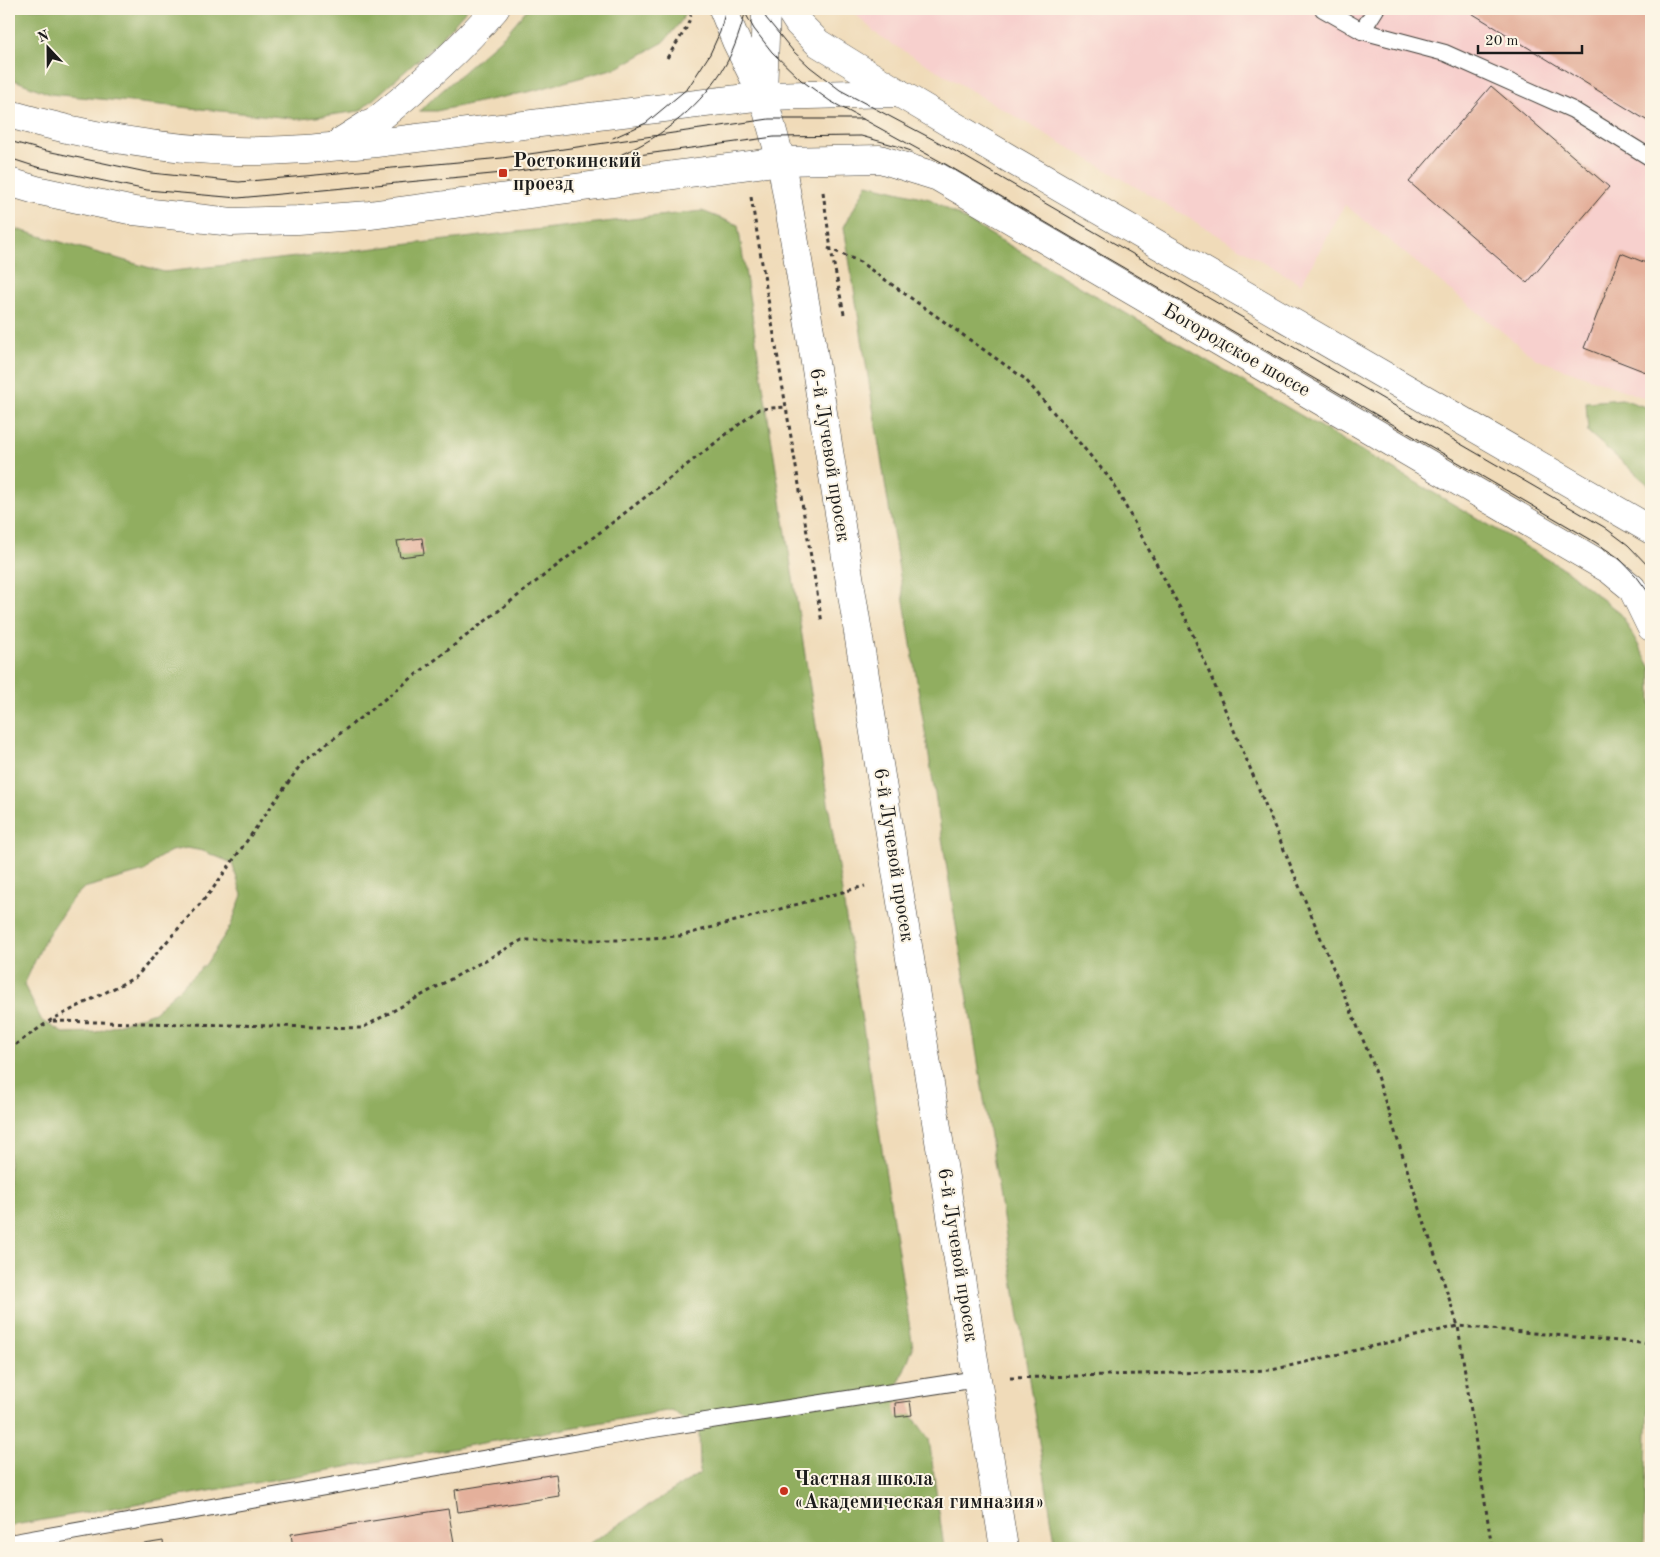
<svg xmlns="http://www.w3.org/2000/svg" width="1660" height="1557" viewBox="0 0 1660 1557" font-family="'Old Standard TT',serif">
<style>
.built{fill:#f7d0cd}
.forest{fill:#91ae61;stroke:#56653e;fill-rule:evenodd}
.building{fill:#e4b09b}
.lines{fill:none;stroke-linecap:round;stroke-linejoin:round}
.service-casing{stroke:#3c3934;stroke-width:18}
.tertiary-casing{stroke:#3c3934;stroke-width:29}
.secondary-casing{stroke:#3c3934;stroke-width:29}
.path{stroke:#3c3934;stroke-width:3;stroke-dasharray:4 4;stroke-linecap:butt}
.service{stroke:#fff;stroke-width:16}
.tertiary{stroke:#fff;stroke-width:28}
.secondary{stroke:#fff;stroke-width:28}
.tram{stroke:#1c1c1c;stroke-width:1}
.poi-dot{fill:#c8321e;stroke:#fcf5e5;stroke-width:2}
.labels{text-anchor:middle;dominant-baseline:central;stroke-width:4;stroke-linejoin:round;paint-order:stroke}
.poi-label{font-size:20px;font-weight:bold;fill:#1c1c1c;stroke:#fcf5e5;text-anchor:start}
.street-label{font-size:20px;fill:#1c1c1c;stroke:#fcf5e5}
</style>
<rect width="100%" height="100%" fill="#fcf5e5"/>
<filter id="ink" filterUnits="userSpaceOnUse"><feTurbulence type="fractalNoise" baseFrequency=".02" numOctaves="2"/><feDisplacementMap in="SourceGraphic" scale="10" xChannelSelector="R" yChannelSelector="G"/><feConvolveMatrix kernelMatrix="1 2 1 2 8 2 1 2 1" color-interpolation-filters="sRGB"/></filter>
<filter id="wash" filterUnits="userSpaceOnUse"><feTurbulence type="fractalNoise" baseFrequency=".0096" numOctaves="4" result="noise"/><feDisplacementMap in="SourceGraphic" scale="20" xChannelSelector="R" yChannelSelector="G"/><feGaussianBlur stdDeviation="1.12" result="paint"/><feColorMatrix in="noise" values="0 0 0 0 0 0 0 0 0 0 0 0 0 0 0 0 0 1.4 0 .05"/><feComposite in="paint" operator="in"/></filter>
<g filter="url(#wash)">
<rect width="100%" height="100%" fill="#f0dbb9"/>
<polygon class="built" points="850,9 1651,9 1651,400 1536,359 1345,205 1301,284 880,37"/>
<g class="forest">
<polygon points="9,9 467,9 435,45 360,111 301,119 50,94 9,78"/>
<polygon points="527,9 686,9 682,20 664,42 619,67 532,91 436,111 419,111 505,35"/>
<polygon points="867,184 930,199 1566,570 1621,614 1651,668 1651,1278 1644,1548 1056,1548 844,227"/>
<path d="M702 211 738 225 913 1348 895 1392 929 1439 944 1548H582L700 1473 699 1431 672 1410 9 1526V227L164 272ZM187 848 203 851 232 863 242 895 231 925 206 964 154 1012 97 1032 63 1033 42 1021 24 985 44 941 72 899 84 888 145 871 157 859 171 851Z"/>
<polygon points="1622,399 1651,409 1651,487 1588,432 1586,402"/>
</g>
<g id="blocks">
<g class="building">
<polygon points="1465,9 1651,9 1651,123"/>
<polygon points="1491,86 1609,187 1527,283 1409,182"/>
<polygon points="1621,253 1651,265 1651,374 1584,348"/>
<polygon points="422,538 424,554 400,557 397,541"/>
<polygon points="910,1401 912,1415 896,1417 895,1403"/>
<polygon points="556,1474 559,1496 458,1512 455,1490"/>
<polygon points="448,1509 455,1548 293,1548 291,1534"/>
<polygon points="163,1541 164,1548 127,1548 126,1547"/>
</g>
</g>
</g>
<g filter="url(#ink)">
<use href="#blocks" fill-opacity="0" stroke="#3c3934" stroke-width="1"/>
<g class="lines">
<defs>
<g id="service">
<polyline points="1323,9 1362,31 1445,53 1573,110 1651,158"/>
<polyline points="1362,31 1376,9"/>
<polyline points="9,1543 647,1430 977,1379"/>
</g>
<polyline id="tertiary" points="781,161 809,325 1004,1548"/>
<g id="secondary">
<polyline points="723,9 736,41 763,96 781,161"/>
<polyline points="789,9 798,23 818,43 899,93 1012,160 1651,530"/>
<polyline points="763,94 766,9"/>
<path d="M9 114C82 135 159 149 235 151 280 152 331 147 376 143L763 96 899 93"/>
<path d="M340 142 367 125 372 124C416 89 458 52 495 9"/>
<polyline points="9,182 36,190 134,211 232,222 298,220 370,215 781,161 880,159 938,177 1610,570 1632,588 1651,627"/>
</g>
</defs>
<use href="#service" class="service-casing"/>
<use href="#tertiary" class="tertiary-casing"/>
<use href="#secondary" class="secondary-casing"/>
<g class="path">
<polyline points="667,58 687,27 691,15"/>
<polyline points="823,192 831,250 844,314"/>
<polyline points="751,197 822,623"/>
<polyline points="828,248 860,262 1025,379 1112,481 1187,621 1248,763 1373,1064 1458,1326 1492,1548"/>
<polyline points="53,1021 362,1028 522,940 617,940 680,936 865,886"/>
<polyline points="9,1049 51,1020 136,977 212,890 302,763 759,409 786,407"/>
<polyline points="1010,1378 1272,1370 1458,1326 1651,1344"/>
</g>
<use href="#service" class="service"/>
<use href="#tertiary" class="tertiary"/>
<use href="#secondary" class="secondary"/>
<g class="tram">
<polyline points="743,9 754,29 772,52 801,80 830,101 947,165 1595,542 1619,558 1637,577 1651,596"/>
<polyline points="762,9 766,18 793,51 810,67 840,90 955,151 1604,527 1628,545 1651,569"/>
<polyline points="613,138 646,123 688,88 710,54 720,32 726,9"/>
<polyline points="9,141 42,150 151,173 239,182 502,158 769,119 863,119"/>
<path d="M622 154C663 137 703 104 726 64 735 48 741 28 746 10"/>
<polyline points="9,158 37,167 147,190 238,198 503,173 774,137 861,136 897,146 911,151"/>
</g>
</g>
</g>
<g class="poi-dot">
<rect x="498" y="168" width="10" height="10" rx="2.5"/>
<circle cx="784" cy="1491" r="5"/>
</g>
<g class="labels">
<g class="poi-label">
<text x="513" y="162">Ростокинский<tspan x="513" dy="23">проезд</tspan></text>
<text x="794" y="1480">Частная школа<tspan x="794" dy="23">«Академическая гимназия»</tspan></text>
</g>
<g class="street-label">
<text transform="translate(1236 351) rotate(30)">Богородское шоссе</text>
<text transform="translate(829 455) rotate(81)">6-й Лучевой просек</text>
<text transform="translate(893 855) rotate(81)">6-й Лучевой просек</text>
<text transform="translate(957 1255) rotate(81)">6-й Лучевой просек</text>
</g>
</g>
<rect width="1660" height="1557" fill="none" stroke="#fcf5e5" stroke-width="30"/>
<g transform="translate(48 48) rotate(338)" stroke="#fcf5e5" stroke-width="4" paint-order="stroke">
<path d="M0-4L9 19L0 12L-9 19Z" fill="#1c1c1c"/>
<text y="-8" font-size="14" font-weight="bold" text-anchor="middle" fill="#1c1c1c">N</text>
</g>
<path d="M1478 45v8h104v-8" fill="none" stroke="#1c1c1c" stroke-width="2.5"/>
<text x="1485" y="45" font-size="15" fill="#1c1c1c" stroke="#fcf5e5" stroke-width="4" paint-order="stroke">20 m</text>
</svg>
